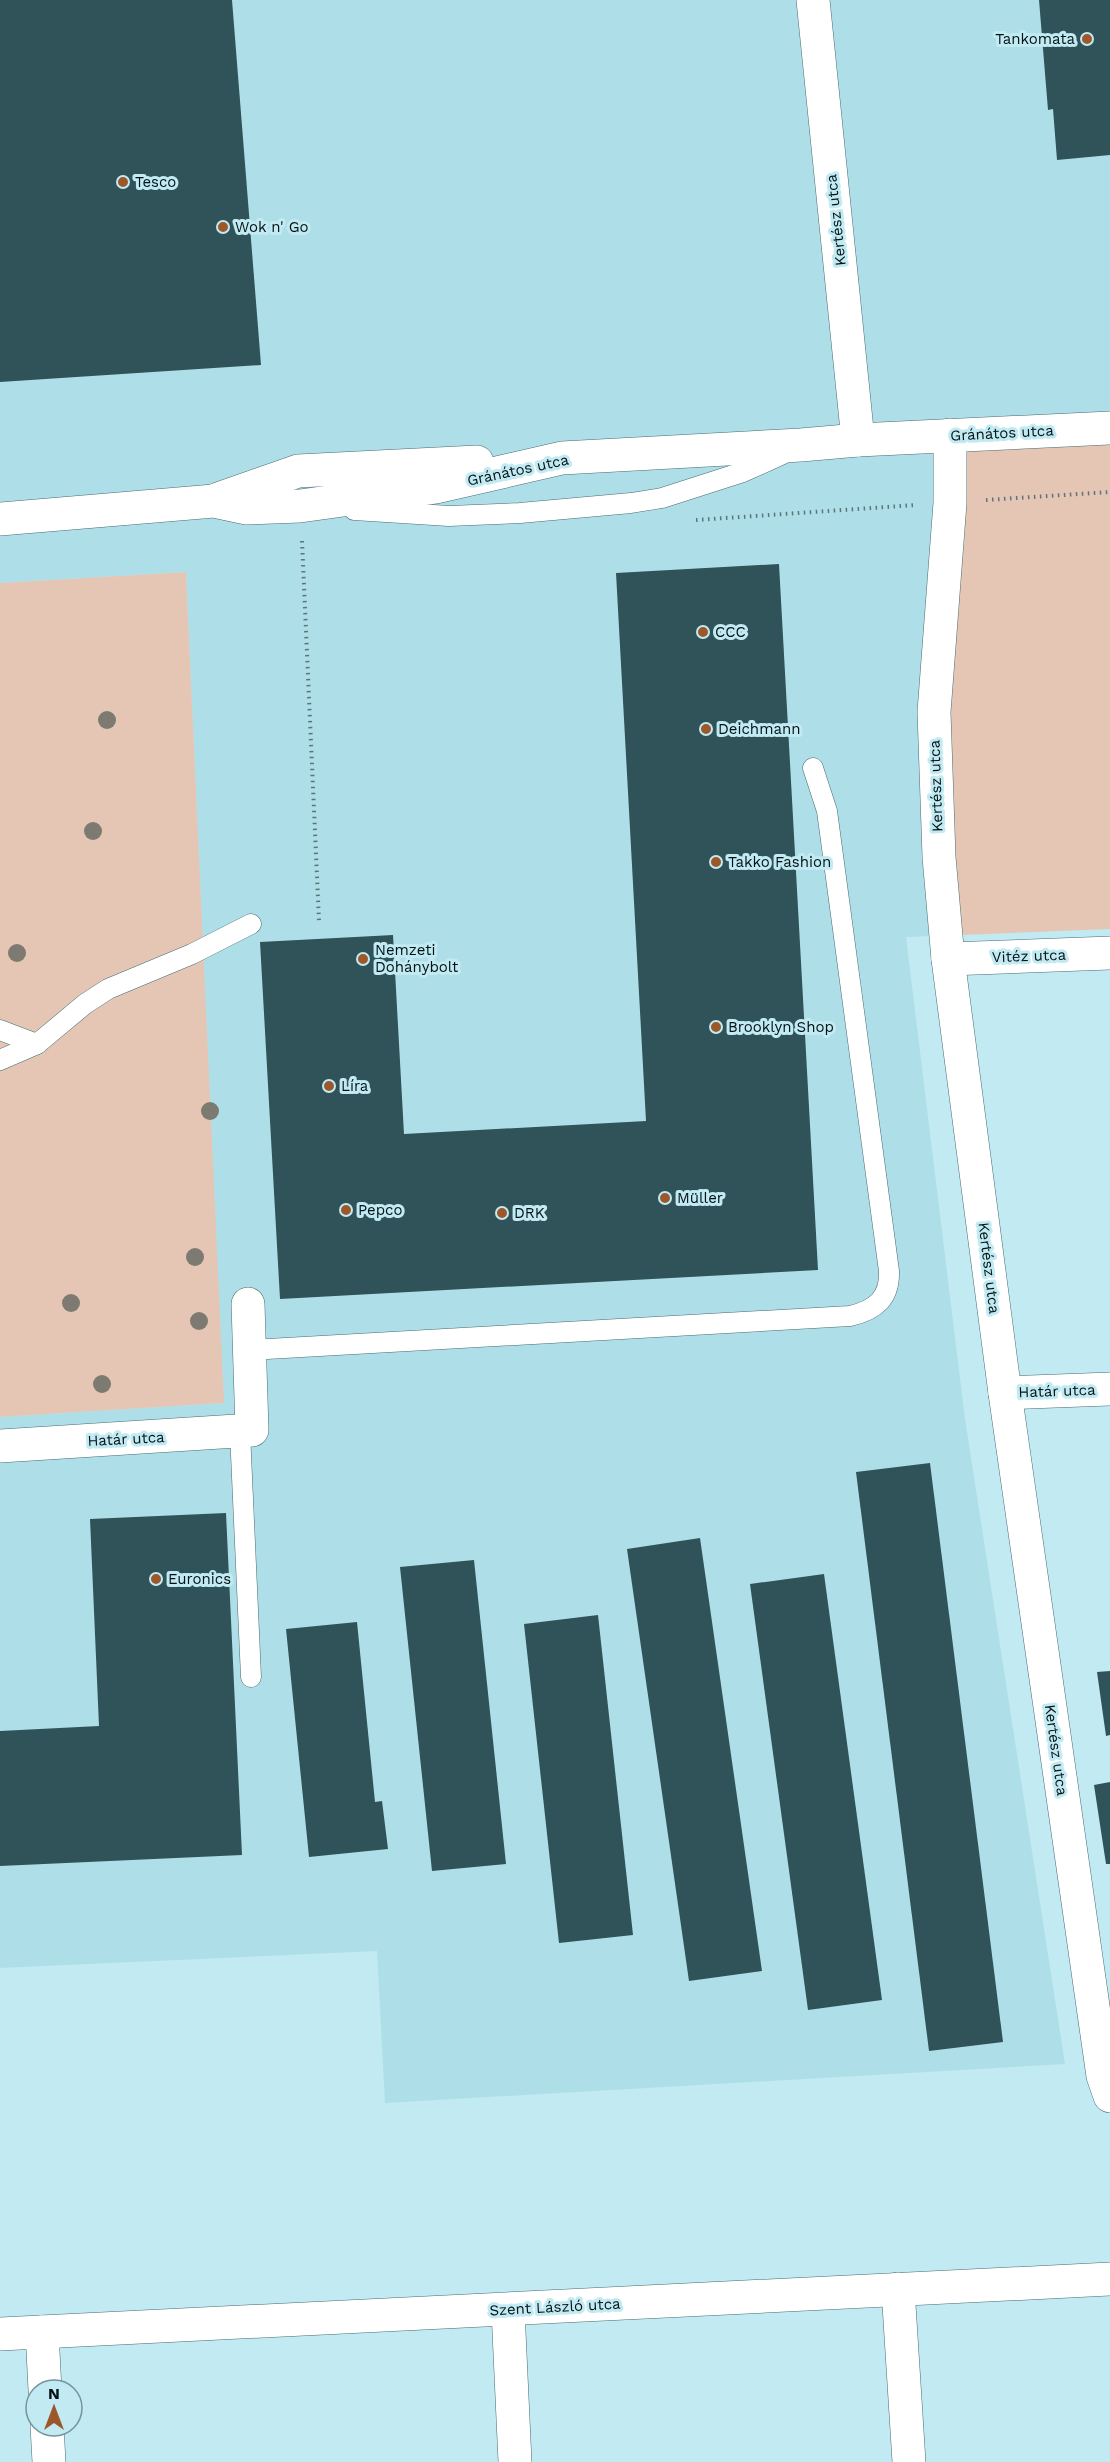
<svg xmlns="http://www.w3.org/2000/svg" width="1110" height="2462" viewBox="0 0 1110 2462" font-family="'Work Sans',sans-serif">
<style>
.built{fill:#aedfe8}
.green{fill:#e5c6b5}
.building{fill:#2f5359}
.lines{fill:none;stroke-linecap:round;stroke-linejoin:round}
.lane-casing{stroke:#476b71;stroke-width:21}
.street-casing{stroke:#476b71;stroke-width:34}
.path{stroke:#5b757a;stroke-width:4;stroke-dasharray:1.5 4.5;stroke-linecap:butt}
.lane{stroke:#fff;stroke-width:20}
.street{stroke:#fff;stroke-width:33}
.tree{fill:#7d7b71}
.poi-dot{fill:#9c582b;stroke:#c2eaf2;stroke-width:2}
.labels{text-anchor:middle;dominant-baseline:central;stroke-width:6;stroke-linejoin:round;paint-order:stroke}
.poi-label{font-size:15px;fill:#041215;stroke:#c2eaf2;text-anchor:start}
.street-label{font-size:15px;fill:#041215;stroke:#c2eaf2}
</style>
<rect width="100%" height="100%" fill="#c2eaf2"/>
<polygon class="built" points="0,0 1110,0 1110,441 965,449 962,935 906,937 965,1419 1065,2064 385,2103 377,1951 0,1968 0,1417 223,1403 186,572 0,583"/>
<g class="green">
<polygon points="1110,441 1110,929 962,935 948,766 946,711 965,535 965,449"/>
<polygon points="186,572 224,1403 0,1417 0,583"/>
</g>
<g class="building">
<polygon points="0,0 232,0 261,365 0,382"/>
<polygon points="1039,0 1110,0 1110,155 1057,160 1053,109 1048,110"/>
<polygon points="779,564 818,1270 280,1299 260,942 393,935 404,1134 646,1121 616,573"/>
<polygon points="930,1463 1003,2042 929,2051 856,1472"/>
<polygon points="226,1513 242,1855 0,1866 0,1731 99,1726 90,1519"/>
<polygon points="700,1538 762,1971 689,1981 627,1549"/>
<polygon points="474,1560 506,1864 432,1871 400,1567"/>
<polygon points="824,1574 882,2000 808,2010 750,1584"/>
<polygon points="598,1615 633,1935 559,1943 524,1624"/>
<polygon points="357,1622 375,1802 382,1801 388,1849 309,1857 286,1629"/>
<polygon points="1110,1671 1110,1735 1106,1736 1097,1672"/>
<polygon points="1110,1782 1110,1864 1106,1864 1094,1785"/>
</g>
<g class="lines">
<defs>
<g id="lane">
<polyline points="354,510 449,516 520,513 631,503 662,498 743,472 783,454"/>
<polyline points="0,1030 37,1044"/>
<polyline points="0,1060 37,1044 85,1004 108,989 192,954 251,924"/>
<path d="M250 1350 850 1316C876 1310 890 1298 889 1271L827 811 813 768"/>
<polyline points="240,1432 251,1677"/>
</g>
<g id="street">
<polyline points="813,0 858,440"/>
<polyline points="950,435 950,503 934,712 939,857 948,959 1005,1393 1103,2076 1110,2096"/>
<polyline points="218,499 298,471 477,462"/>
<polyline points="0,519 214,501 247,508 300,506 436,487 562,458 801,445 858,440 1110,428"/>
<polyline points="948,959 1110,953"/>
<polyline points="1005,1393 1110,1389"/>
<polyline points="0,1446 252,1430 248,1304"/>
<polyline points="898,2289 909,2462"/>
<polyline points="508,2310 515,2462"/>
<polyline points="42,2332 45,2390"/>
<polyline points="0,2334 1110,2279"/>
<polyline points="47,2426 49,2462"/>
</g>
</defs>
<use href="#lane" class="lane-casing"/>
<use href="#street" class="street-casing"/>
<g class="path">
<polyline points="986,500 1110,492"/>
<polyline points="696,520 916,505"/>
<polyline points="302,541 319,921"/>
</g>
<use href="#lane" class="lane"/>
<use href="#street" class="street"/>
</g>
<g class="tree">
<circle cx="107" cy="720" r="9"/>
<circle cx="93" cy="831" r="9"/>
<circle cx="17" cy="953" r="9"/>
<circle cx="210" cy="1111" r="9"/>
<circle cx="195" cy="1257" r="9"/>
<circle cx="71" cy="1303" r="9"/>
<circle cx="199" cy="1321" r="9"/>
<circle cx="102" cy="1384" r="9"/>
</g>
<g class="poi-dot">
<circle cx="1087" cy="39" r="6"/>
<circle cx="123" cy="182" r="6"/>
<circle cx="223" cy="227" r="6"/>
<circle cx="703" cy="632" r="6"/>
<circle cx="706" cy="729" r="6"/>
<circle cx="716" cy="862" r="6"/>
<circle cx="363" cy="959" r="6"/>
<circle cx="716" cy="1027" r="6"/>
<circle cx="329" cy="1086" r="6"/>
<circle cx="665" cy="1198" r="6"/>
<circle cx="346" cy="1210" r="6"/>
<circle cx="502" cy="1213" r="6"/>
<circle cx="156" cy="1579" r="6"/>
</g>
<g class="labels">
<g class="poi-label">
<text x="1075" y="39" text-anchor="end">Tankomata</text>
<text x="135" y="182">Tesco</text>
<text x="235" y="227">Wok n' Go</text>
<text x="715" y="632">CCC</text>
<text x="718" y="729">Deichmann</text>
<text x="728" y="862">Takko Fashion</text>
<text x="375" y="950">Nemzeti<tspan x="375" dy="17">Dohánybolt</tspan></text>
<text x="728" y="1027">Brooklyn Shop</text>
<text x="341" y="1086">Líra</text>
<text x="677" y="1198">Müller</text>
<text x="358" y="1210">Pepco</text>
<text x="514" y="1213">DRK</text>
<text x="168" y="1579">Euronics</text>
</g>
<g class="street-label">
<text transform="translate(836 220) rotate(-96)">Kertész utca</text>
<text transform="translate(1002 433) rotate(-3)">Gránátos utca</text>
<text transform="translate(518 470) rotate(-12)">Gránátos utca</text>
<text transform="translate(936 786) rotate(-92)">Kertész utca</text>
<text transform="translate(1029 956) rotate(-2)">Vitéz utca</text>
<text transform="translate(989 1268) rotate(83)">Kertész utca</text>
<text transform="translate(1057 1391) rotate(-2)">Határ utca</text>
<text transform="translate(126 1439) rotate(-3)">Határ utca</text>
<text transform="translate(1056 1750) rotate(82)">Kertész utca</text>
<text transform="translate(555 2307) rotate(-3)">Szent László utca</text>
</g>
</g>
<g transform="translate(54 2408)"><circle r="28" fill="#c2eaf2" stroke="#76949a" stroke-width="1.5"/>
<path d="M0-4.5L10 22L0 15L-10 22Z" fill="#9c582b"/>
<text y="-9" font-size="16" font-weight="bold" text-anchor="middle" fill="#041215">N</text>
</g>
</svg>
